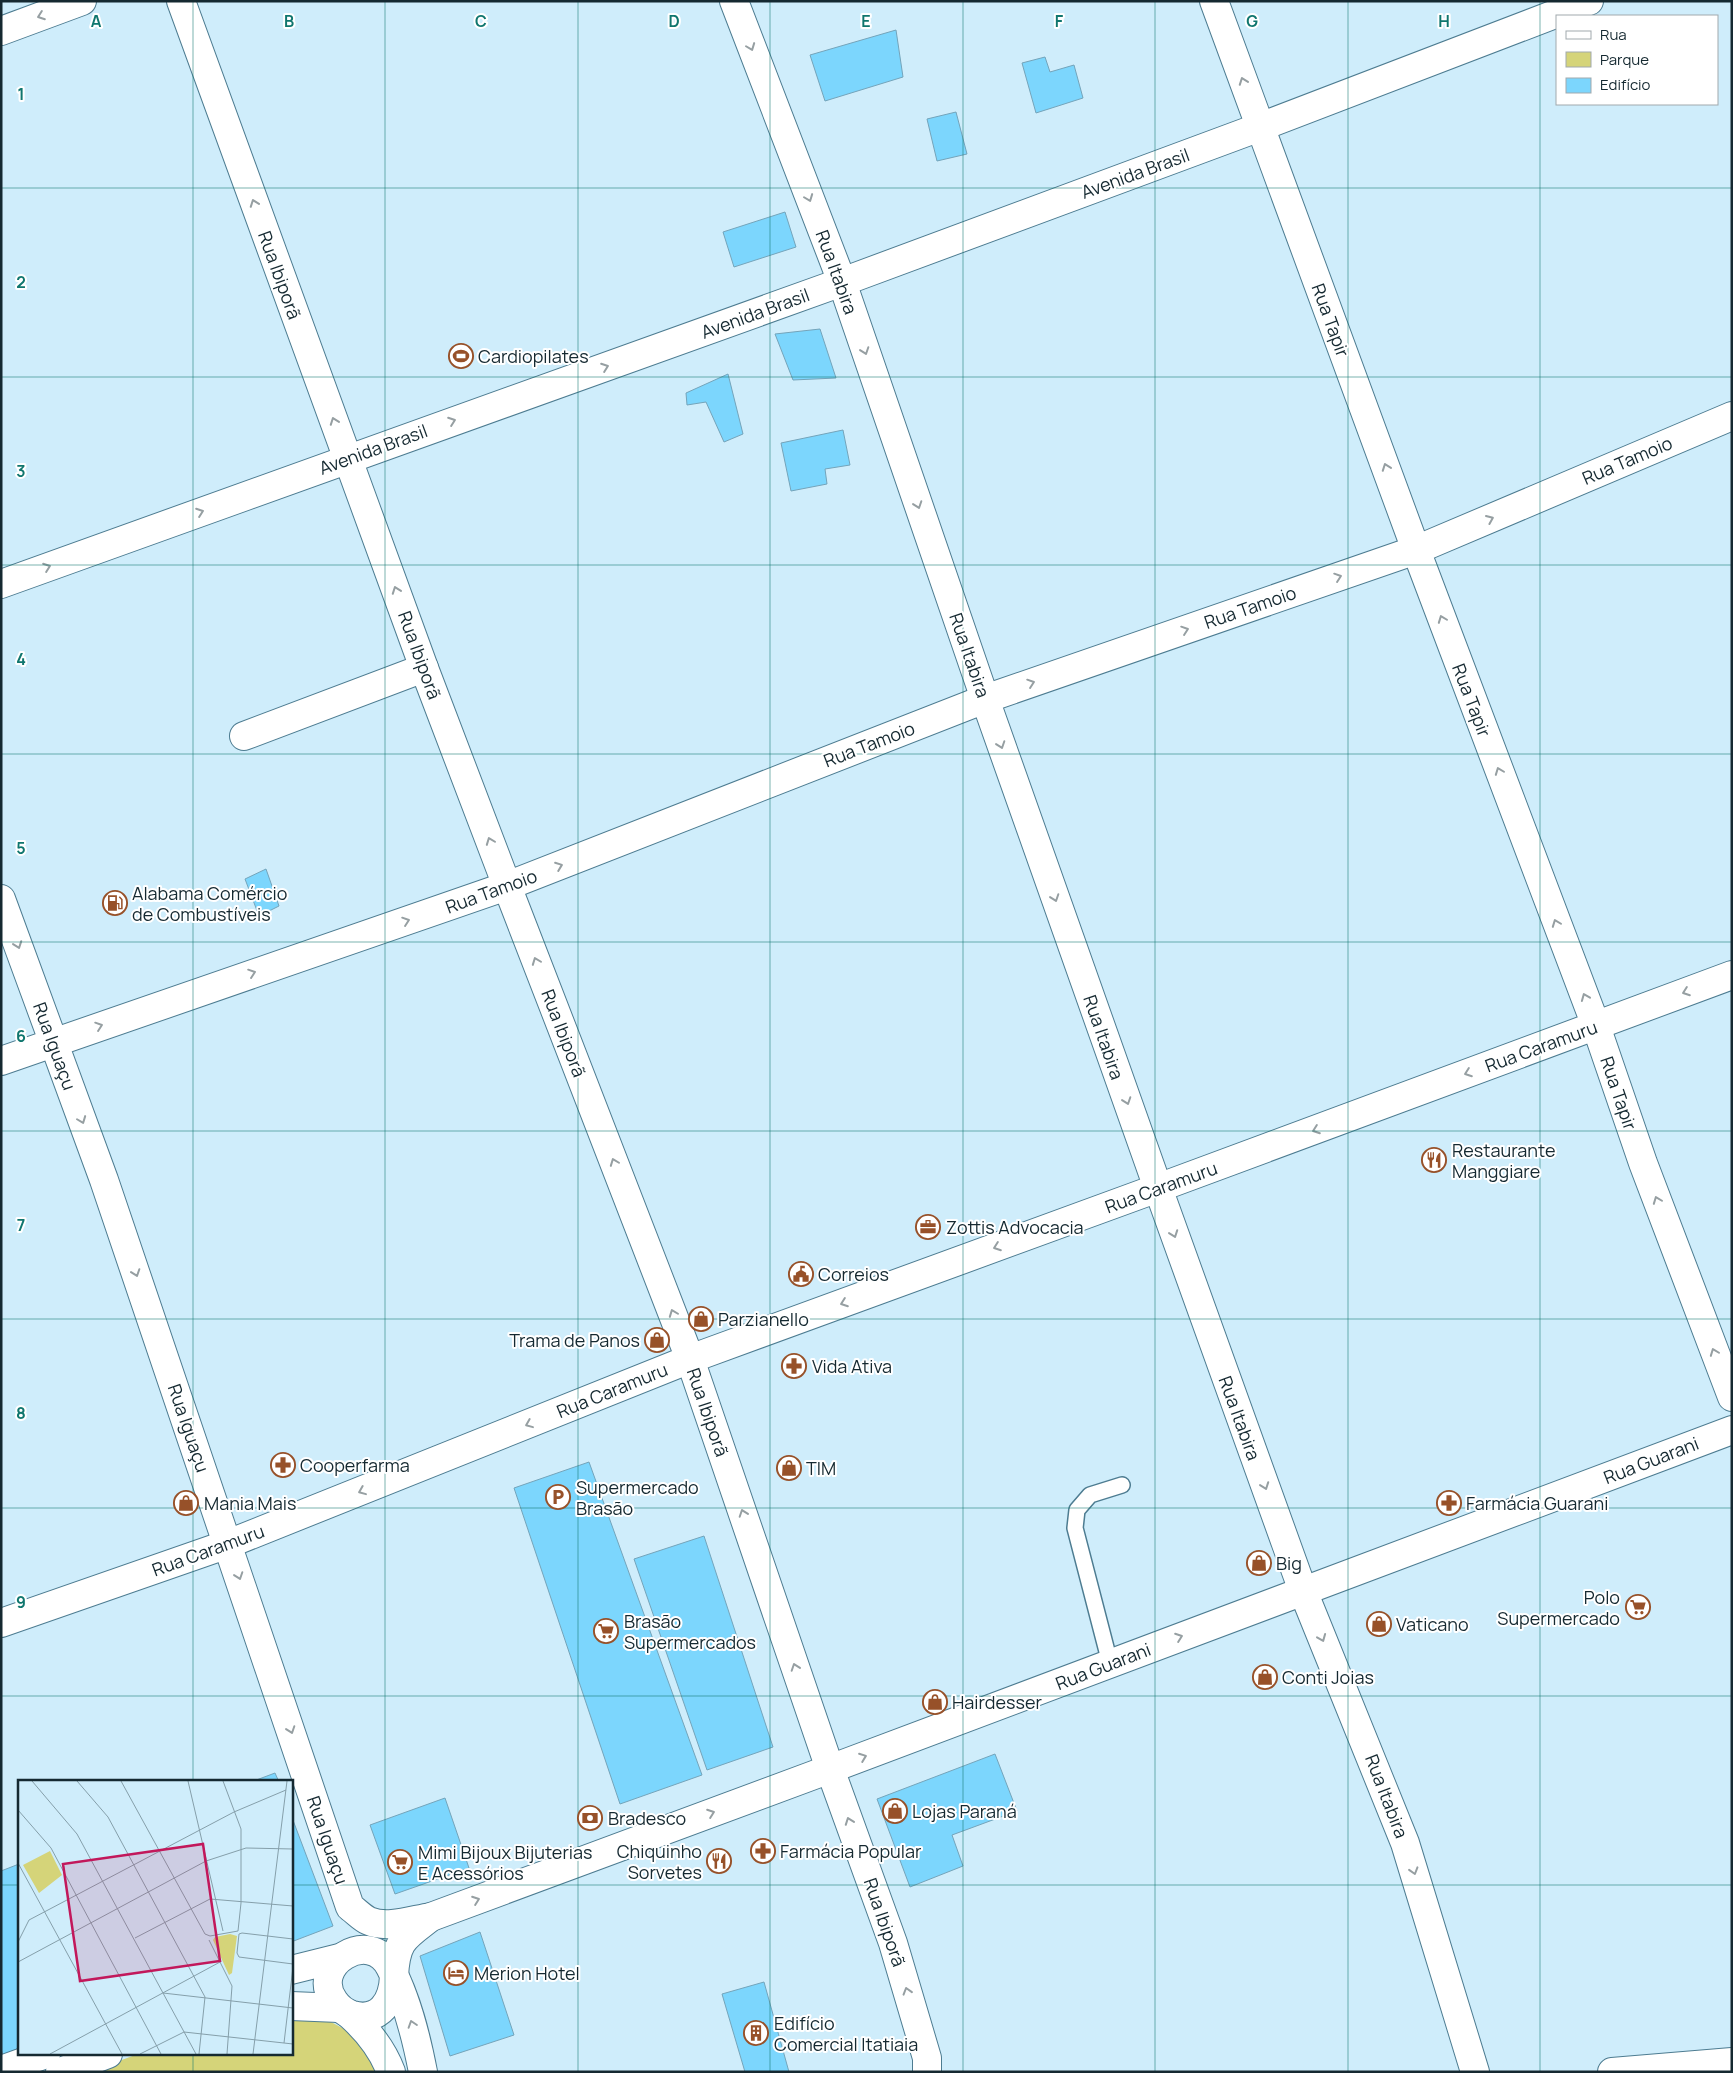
<svg xmlns="http://www.w3.org/2000/svg" width="1733" height="2073" viewBox="0 0 1733 2073" font-family="Manrope,sans-serif">
<style>
.green{fill:#d5d479}
.building{fill:#7cd6fd;stroke:#74a4ba}
.lines{fill:none;stroke-linecap:round;stroke-linejoin:round}
.lane-casing{stroke:#4d7c91;stroke-width:18}
.street-casing{stroke:#4d7c91;stroke-width:30}
.secondary-casing{stroke:#4d7c91;stroke-width:30}
.primary-casing{stroke:#4d7c91;stroke-width:30}
.lane{stroke:#fff;stroke-width:15}
.street{stroke:#fff;stroke-width:28}
.secondary{stroke:#fff;stroke-width:28}
.primary{stroke:#fff;stroke-width:28}
.oneway{stroke:#969fa2}
.grid{fill:none;stroke:#0f766e;stroke-width:1;stroke-opacity:0.55}
.labels{text-anchor:middle;dominant-baseline:central;stroke-width:4;stroke-linejoin:round;paint-order:stroke}
.street-label{font-size:18px;fill:#152931;stroke:#fff}
.poi-label{font-size:18px;fill:#152931;stroke:#fff;text-anchor:start}
.inset-road{fill:none;stroke:#859faa;stroke-width:1}
.view{fill:#c2185b;fill-opacity:0.15;stroke:#c2185b;stroke-width:2.5}
.inset-edge{fill:none;stroke:#152931;stroke-width:2.5}
.grid-label{font-size:16px;text-anchor:middle;font-weight:bold;fill:#0f766e;stroke:#fff;stroke-width:4;stroke-linejoin:round;paint-order:stroke}
</style>
<rect width="100%" height="100%" fill="#cfedfb"/>
<polygon class="green" points="291,2013 318,2015 346,2030 364,2045 377,2072 89,2072 138,2054 291,2054"/>
<g class="building">
<polygon points="896,30 903,77 825,101 810,55"/>
<polygon points="1045,57 1050,72 1074,65 1083,98 1036,113 1022,63"/>
<polygon points="956,112 967,154 937,161 927,119"/>
<polygon points="785,212 796,247 734,267 723,232"/>
<polygon points="820,329 836,378 793,380 775,334"/>
<polygon points="728,374 743,434 724,442 706,402 687,405 686,393"/>
<polygon points="843,430 850,465 825,469 827,484 791,491 781,443"/>
<polygon points="266,869 279,906 259,916 245,879"/>
<polygon points="589,1462 702,1775 620,1804 514,1488"/>
<polygon points="704,1536 773,1747 707,1770 634,1559"/>
<polygon points="995,1754 1017,1811 952,1835 963,1866 910,1887 877,1799"/>
<polygon points="275,1773 279,1782 251,1782"/>
<polygon points="445,1798 469,1868 395,1894 370,1825"/>
<polygon points="291,1815 333,1926 291,1942"/>
<polygon points="19,1864 19,2048 3,2055 1,2049 1,1871"/>
<polygon points="480,1932 514,2035 450,2056 420,1956"/>
<polygon points="764,1982 789,2072 745,2072 722,1994"/>
</g>
<g class="lines">
<defs>
<polyline id="lane" points="1110,1663 1075,1528 1077,1510 1090,1495 1122,1485"/>
<g id="street">
<polyline points="181,1 424,668 507,886"/>
<polyline points="244,736 424,668"/>
<path d="M1 899 104 1180 350 1907C356 1911 362 1918 369 1921 387 1929 412 1920 431 1917"/>
</g>
<g id="secondary">
<polyline points="734,1 842,282 985,699 1158,1188 1303,1591 1405,1843 1475,2072"/>
<polyline points="1214,1 1416,550 1596,1026 1643,1163 1732,1397"/>
<polyline points="1,31 82,1"/>
<polyline points="1,584 842,282 1260,127 1589,1"/>
<polyline points="507,886 690,1359 830,1769 893,1943 927,2058 927,2072"/>
<polyline points="1,1061 507,886 985,699 1416,550 1732,416"/>
<polyline points="1,1623 228,1544 690,1359 1158,1188 1732,975"/>
<path d="M394 1976C396 1940 404 1938 431 1917L830 1769 1732 1430"/>
<polyline points="1612,2072 1732,2062"/>
</g>
<g id="primary">
<polyline points="291,1970 339,1958"/>
<path d="M394 1976C393 2001 380 2023 352 2015 344 2012 338 2007 334 2001 308 1965 370 1927 390 1967 407 1999 416 2036 423 2072"/>
<polyline points="291,2006 339,2008"/>
<path d="M349 2014C367 2030 382 2048 391 2072"/>
<polyline points="1,2070 46,2054"/>
<polyline points="60,2072 108,2054"/>
</g>
</defs>
<use href="#lane" class="lane-casing"/>
<use href="#street" class="street-casing"/>
<use href="#secondary" class="secondary-casing"/>
<use href="#primary" class="primary-casing"/>
<use href="#lane" class="lane"/>
<use href="#street" class="street"/>
<use href="#secondary" class="secondary"/>
<use href="#primary" class="primary"/>
</g>
<defs><path id="oneway-chevron" d="M-2-3.5L2.5 0L-2 3.5" fill="none" stroke-width="1.6" stroke-linecap="round" stroke-linejoin="round" transform="scale(1.25)"/></defs>
<g class="oneway">
<use href="#oneway-chevron" transform="translate(41 16) rotate(160)"/>
<use href="#oneway-chevron" transform="translate(751 47) rotate(69)"/>
<use href="#oneway-chevron" transform="translate(1243 81) rotate(-110)"/>
<use href="#oneway-chevron" transform="translate(809 198) rotate(69)"/>
<use href="#oneway-chevron" transform="translate(254 203) rotate(-110)"/>
<use href="#oneway-chevron" transform="translate(865 351) rotate(71)"/>
<use href="#oneway-chevron" transform="translate(605 367) rotate(-20)"/>
<use href="#oneway-chevron" transform="translate(334 421) rotate(-110)"/>
<use href="#oneway-chevron" transform="translate(452 421) rotate(-20)"/>
<use href="#oneway-chevron" transform="translate(1386 467) rotate(-110)"/>
<use href="#oneway-chevron" transform="translate(918 505) rotate(71)"/>
<use href="#oneway-chevron" transform="translate(200 512) rotate(-20)"/>
<use href="#oneway-chevron" transform="translate(1490 519) rotate(-23)"/>
<use href="#oneway-chevron" transform="translate(47 567) rotate(-20)"/>
<use href="#oneway-chevron" transform="translate(1338 577) rotate(-19)"/>
<use href="#oneway-chevron" transform="translate(396 590) rotate(-110)"/>
<use href="#oneway-chevron" transform="translate(1442 619) rotate(-111)"/>
<use href="#oneway-chevron" transform="translate(1185 630) rotate(-19)"/>
<use href="#oneway-chevron" transform="translate(1031 683) rotate(-19)"/>
<use href="#oneway-chevron" transform="translate(1001 745) rotate(71)"/>
<use href="#oneway-chevron" transform="translate(1499 771) rotate(-111)"/>
<use href="#oneway-chevron" transform="translate(490 841) rotate(-111)"/>
<use href="#oneway-chevron" transform="translate(559 866) rotate(-21)"/>
<use href="#oneway-chevron" transform="translate(1055 898) rotate(71)"/>
<use href="#oneway-chevron" transform="translate(406 921) rotate(-19)"/>
<use href="#oneway-chevron" transform="translate(1556 923) rotate(-111)"/>
<use href="#oneway-chevron" transform="translate(18 945) rotate(70)"/>
<use href="#oneway-chevron" transform="translate(536 961) rotate(-111)"/>
<use href="#oneway-chevron" transform="translate(252 973) rotate(-19)"/>
<use href="#oneway-chevron" transform="translate(1686 992) rotate(160)"/>
<use href="#oneway-chevron" transform="translate(1585 997) rotate(-112)"/>
<use href="#oneway-chevron" transform="translate(99 1026) rotate(-19)"/>
<use href="#oneway-chevron" transform="translate(1468 1073) rotate(160)"/>
<use href="#oneway-chevron" transform="translate(1127 1101) rotate(71)"/>
<use href="#oneway-chevron" transform="translate(82 1120) rotate(69)"/>
<use href="#oneway-chevron" transform="translate(1316 1130) rotate(160)"/>
<use href="#oneway-chevron" transform="translate(614 1162) rotate(-111)"/>
<use href="#oneway-chevron" transform="translate(1657 1200) rotate(-111)"/>
<use href="#oneway-chevron" transform="translate(1174 1234) rotate(70)"/>
<use href="#oneway-chevron" transform="translate(997 1247) rotate(160)"/>
<use href="#oneway-chevron" transform="translate(136 1273) rotate(71)"/>
<use href="#oneway-chevron" transform="translate(844 1303) rotate(160)"/>
<use href="#oneway-chevron" transform="translate(673 1313) rotate(-111)"/>
<use href="#oneway-chevron" transform="translate(1714 1352) rotate(-111)"/>
<use href="#oneway-chevron" transform="translate(529 1424) rotate(158)"/>
<use href="#oneway-chevron" transform="translate(1265 1486) rotate(70)"/>
<use href="#oneway-chevron" transform="translate(362 1491) rotate(158)"/>
<use href="#oneway-chevron" transform="translate(743 1513) rotate(-109)"/>
<use href="#oneway-chevron" transform="translate(239 1576) rotate(71)"/>
<use href="#oneway-chevron" transform="translate(1179 1637) rotate(-20)"/>
<use href="#oneway-chevron" transform="translate(1322 1638) rotate(68)"/>
<use href="#oneway-chevron" transform="translate(795 1667) rotate(-109)"/>
<use href="#oneway-chevron" transform="translate(291 1730) rotate(71)"/>
<use href="#oneway-chevron" transform="translate(863 1757) rotate(-21)"/>
<use href="#oneway-chevron" transform="translate(711 1813) rotate(-20)"/>
<use href="#oneway-chevron" transform="translate(849 1821) rotate(-110)"/>
<use href="#oneway-chevron" transform="translate(1414 1871) rotate(73)"/>
<use href="#oneway-chevron" transform="translate(476 1900) rotate(-20)"/>
<use href="#oneway-chevron" transform="translate(907 1991) rotate(-107)"/>
<use href="#oneway-chevron" transform="translate(412 2024) rotate(-108)"/>
</g>
<path class="grid" d="M193 1V1782M385 1V2072M578 1V2072M770 1V2072M963 1V2072M1155 1V2072M1348 1V2072M1540 1V2072M1 188H1732M1 377H1732M1 565H1732M1 754H1732M1 942H1732M1 1131H1732M1 1319H1732M1 1508H1732M1 1696H1732M1 1885H19M291 1885H1732M193 2054V2072"/>
<defs>
<symbol id="stadium-ring" viewBox="-11 -11 22 22"><circle r="9.5" fill="#fff" stroke="#975129" stroke-width="1.5"/><path d="M0-5a6.5 5 0 1 0 0 10a6.5 5 0 1 0 0-10ZM-3.5-1.8h7v3.6h-7Z" fill="#975129"/></symbol>
<symbol id="fuel-ring" viewBox="-11 -11 22 22"><circle r="9.5" fill="#fff" stroke="#975129" stroke-width="1.5"/><path d="M-5.5-6h7V0h2V4h1.3V-2.5L3-4.5l.8-.8L6-3V5H2.5V1h-1V6h-7ZM-4.2-4.7v3.2H.2V-4.7Z" fill="#975129"/></symbol>
<symbol id="restaurant-ring" viewBox="-11 -11 22 22"><circle r="9.5" fill="#fff" stroke="#975129" stroke-width="1.5"/><path d="M-5-6h1v4h1v-4h1v4h1v-4h1v5L-1.5 .5V6h-2V.5L-5-1ZM5-6V6H3V1.5H1.5Q1.5-4 5-6Z" fill="#975129"/></symbol>
<symbol id="office-ring" viewBox="-11 -11 22 22"><circle r="9.5" fill="#fff" stroke="#975129" stroke-width="1.5"/><path d="M-6-3h4V-5.5h4V-3h4V5H-6ZM-1-4.5V-3h2v-1.5ZM-6 0V1H6V0Z" fill="#975129"/></symbol>
<symbol id="civic-ring" viewBox="-11 -11 22 22"><circle r="9.5" fill="#fff" stroke="#975129" stroke-width="1.5"/><path d="M-.6-6.5H3V-4.5H.6V-3L4-1V1h2V6H-6V1h2V-1L-.6-3ZM-1.2 2.5V6h2.4V2.5Z" fill="#975129"/></symbol>
<symbol id="shop-ring" viewBox="-11 -11 22 22"><circle r="9.5" fill="#fff" stroke="#975129" stroke-width="1.5"/><path d="M-5-2.5h2.3a2.7 3.5 0 0 1 5.4 0H5L5.5 6h-11ZM-1.5-2.5h3a1.5 2.3 0 0 0-3 0Z" fill="#975129"/></symbol>
<symbol id="pharmacy-ring" viewBox="-11 -11 22 22"><circle r="9.5" fill="#fff" stroke="#975129" stroke-width="1.5"/><path d="M-2-6h4v4h4v4h-4v4h-4v-4h-4v-4h4Z" fill="#975129"/></symbol>
<symbol id="parking-ring" viewBox="-11 -11 22 22"><circle r="9.5" fill="#fff" stroke="#975129" stroke-width="1.5"/><path d="M-3.5-5.5H1a3.5 3.5 0 0 1 0 7H-1V5.5H-3.5ZM-1-3.4V-.6H.8a1.4 1.4 0 0 0 0-2.8Z" fill="#975129"/></symbol>
<symbol id="supermarket-ring" viewBox="-11 -11 22 22"><circle r="9.5" fill="#fff" stroke="#975129" stroke-width="1.5"/><path d="M-6-5.5h2.5l.6 2H6L4.5 2H-2.5L-4.4-4H-6ZM-1.5 3.2a1.3 1.3 0 1 0 .1 0ZM3 3.2a1.3 1.3 0 1 0 .1 0Z" fill="#975129"/></symbol>
<symbol id="bank-ring" viewBox="-11 -11 22 22"><circle r="9.5" fill="#fff" stroke="#975129" stroke-width="1.5"/><path d="M-6-4H6V4H-6ZM0-2.3a2.3 2.3 0 1 0 0 4.6a2.3 2.3 0 1 0 0-4.6Z" fill="#975129"/></symbol>
<symbol id="hotel-ring" viewBox="-11 -11 22 22"><circle r="9.5" fill="#fff" stroke="#975129" stroke-width="1.5"/><path d="M-6-4.5h1.5V1H6V5H4.5V3h-9V5H-6ZM-4 0a1.8 1.8 0 1 1 3.6 0ZM.5 0V-2.5h3Q6-2.5 6 0Z" fill="#975129"/></symbol>
<symbol id="building-ring" viewBox="-11 -11 22 22"><circle r="9.5" fill="#fff" stroke="#975129" stroke-width="1.5"/><path d="M-4-6H4V6H1V3H-1V6H-4ZM-2.5-4.3h1.7v1.8h-1.7ZM.8-4.3h1.7v1.8H.8ZM-2.5-1h1.7V.8h-1.7ZM.8-1h1.7V.8H.8Z" fill="#975129"/></symbol>
</defs>
<g fill-rule="evenodd">
<use href="#stadium-ring" x="447" y="342" width="28" height="28"/>
<use href="#fuel-ring" x="101" y="889" width="28" height="28"/>
<use href="#restaurant-ring" x="1420" y="1146" width="28" height="28"/>
<use href="#office-ring" x="914" y="1213" width="28" height="28"/>
<use href="#civic-ring" x="787" y="1260" width="28" height="28"/>
<use href="#shop-ring" x="687" y="1305" width="28" height="28"/>
<use href="#shop-ring" x="643" y="1326" width="28" height="28"/>
<use href="#pharmacy-ring" x="780" y="1352" width="28" height="28"/>
<use href="#pharmacy-ring" x="269" y="1451" width="28" height="28"/>
<use href="#shop-ring" x="775" y="1454" width="28" height="28"/>
<use href="#parking-ring" x="544" y="1483" width="28" height="28"/>
<use href="#shop-ring" x="172" y="1489" width="28" height="28"/>
<use href="#pharmacy-ring" x="1435" y="1489" width="28" height="28"/>
<use href="#shop-ring" x="1245" y="1549" width="28" height="28"/>
<use href="#supermarket-ring" x="1624" y="1593" width="28" height="28"/>
<use href="#shop-ring" x="1365" y="1610" width="28" height="28"/>
<use href="#supermarket-ring" x="592" y="1617" width="28" height="28"/>
<use href="#shop-ring" x="1251" y="1663" width="28" height="28"/>
<use href="#shop-ring" x="921" y="1688" width="28" height="28"/>
<use href="#shop-ring" x="881" y="1797" width="28" height="28"/>
<use href="#bank-ring" x="576" y="1804" width="28" height="28"/>
<use href="#pharmacy-ring" x="749" y="1837" width="28" height="28"/>
<use href="#restaurant-ring" x="705" y="1847" width="28" height="28"/>
<use href="#supermarket-ring" x="386" y="1848" width="28" height="28"/>
<use href="#hotel-ring" x="442" y="1959" width="28" height="28"/>
<use href="#building-ring" x="742" y="2019" width="28" height="28"/>
</g>
<g class="labels">
<g class="street-label">
<text transform="translate(1135 173) rotate(-20)">Avenida Brasil</text>
<text transform="translate(837 272) rotate(70)">Rua Itabira</text>
<text transform="translate(280 275) rotate(70)">Rua Ibiporã</text>
<text transform="translate(755 313) rotate(-20)">Avenida Brasil</text>
<text transform="translate(1331 320) rotate(70)">Rua Tapir</text>
<text transform="translate(373 449) rotate(-20)">Avenida Brasil</text>
<text transform="translate(1627 460) rotate(-23)">Rua Tamoio</text>
<text transform="translate(1250 607) rotate(-19)">Rua Tamoio</text>
<text transform="translate(420 655) rotate(70)">Rua Ibiporã</text>
<text transform="translate(970 655) rotate(71)">Rua Itabira</text>
<text transform="translate(1472 700) rotate(69)">Rua Tapir</text>
<text transform="translate(869 744) rotate(-21)">Rua Tamoio</text>
<text transform="translate(491 891) rotate(-20)">Rua Tamoio</text>
<text transform="translate(564 1033) rotate(69)">Rua Ibiporã</text>
<text transform="translate(1104 1037) rotate(71)">Rua Itabira</text>
<text transform="translate(55 1046) rotate(70)">Rua Iguaçu</text>
<text transform="translate(1541 1046) rotate(-20)">Rua Caramuru</text>
<text transform="translate(1619 1093) rotate(71)">Rua Tapir</text>
<text transform="translate(1161 1187) rotate(-20)">Rua Caramuru</text>
<text transform="translate(612 1390) rotate(-22)">Rua Caramuru</text>
<text transform="translate(708 1412) rotate(71)">Rua Ibiporã</text>
<text transform="translate(1240 1418) rotate(70)">Rua Itabira</text>
<text transform="translate(189 1428) rotate(71)">Rua Iguaçu</text>
<text transform="translate(1651 1460) rotate(-21)">Rua Guarani</text>
<text transform="translate(208 1550) rotate(-20)">Rua Caramuru</text>
<text transform="translate(1103 1666) rotate(-21)">Rua Guarani</text>
<text transform="translate(1387 1796) rotate(69)">Rua Itabira</text>
<text transform="translate(328 1840) rotate(71)">Rua Iguaçu</text>
<text transform="translate(885 1922) rotate(71)">Rua Ibiporã</text>
</g>
<g class="poi-label">
<text x="478" y="356">Cardiopilates</text>
<text x="132" y="893">Alabama Comércio<tspan x="132" dy="21">de Combustíveis</tspan></text>
<text x="1452" y="1150">Restaurante<tspan x="1452" dy="21">Manggiare</tspan></text>
<text x="946" y="1227">Zottis Advocacia</text>
<text x="818" y="1274">Correios</text>
<text x="718" y="1319">Parzianello</text>
<text x="640" y="1340" text-anchor="end">Trama de Panos</text>
<text x="812" y="1366">Vida Ativa</text>
<text x="300" y="1465">Cooperfarma</text>
<text x="806" y="1468">TIM</text>
<text x="576" y="1487">Supermercado<tspan x="576" dy="21">Brasão</tspan></text>
<text x="204" y="1503">Mania Mais</text>
<text x="1466" y="1503">Farmácia Guarani</text>
<text x="1276" y="1563">Big</text>
<text x="1620" y="1597" text-anchor="end">Polo<tspan x="1620" dy="21">Supermercado</tspan></text>
<text x="624" y="1621">Brasão<tspan x="624" dy="21">Supermercados</tspan></text>
<text x="1396" y="1624">Vaticano</text>
<text x="1282" y="1677">Conti Joias</text>
<text x="952" y="1702">Hairdesser</text>
<text x="912" y="1811">Lojas Paraná</text>
<text x="608" y="1818">Bradesco</text>
<text x="702" y="1851" text-anchor="end">Chiquinho<tspan x="702" dy="21">Sorvetes</tspan></text>
<text x="780" y="1851">Farmácia Popular</text>
<text x="418" y="1852">Mimi Bijoux Bijuterias<tspan x="418" dy="21">E Acessórios</tspan></text>
<text x="474" y="1973">Merion Hotel</text>
<text x="774" y="2023">Edifício<tspan x="774" dy="21">Comercial Itatiaia</tspan></text>
</g>
</g>
<g transform="translate(18 1780)">
<rect width="275" height="275" fill="#cfedfb"/>
<path d="M32 71 44 95 21 113 5 85ZM212 154 219 156 214 193 211 195 195 160 197 157Z" fill="#d5d479"/>
<path class="inset-road" d="M14 1 59 54 178 274M59 1 90 37 187 217 181 274M103 1 187 154 192 156M170 1 205 151M0 30 33 68 143 274M0 83 104 274M192 156 220 151 223 123V49L205 1M117 158 192 119 275 126M275 159 224 153 221 154 219 173 221 177 275 184M191 160 214 206 209 274M0 162 11 140 216 32 268 10M0 182 188 81 228 68 275 69M145 213 275 228M266 263 275 187M32 274 202 182M122 274 166 252 275 264M235 274 269 1"/>
<path class="view" d="M185 64 202 181 62 201 45 84Z"/>
<rect width="275" height="275" class="inset-edge"/>
</g>
<g class="grid-label">
<text x="96" y="27">A</text>
<text x="289" y="27">B</text>
<text x="481" y="27">C</text>
<text x="674" y="27">D</text>
<text x="866" y="27">E</text>
<text x="1059" y="27">F</text>
<text x="1252" y="27">G</text>
<text x="1444" y="27">H</text>
<text x="21" y="100">1</text>
<text x="21" y="288">2</text>
<text x="21" y="477">3</text>
<text x="21" y="665">4</text>
<text x="21" y="854">5</text>
<text x="21" y="1042">6</text>
<text x="21" y="1231">7</text>
<text x="21" y="1419">8</text>
<text x="21" y="1608">9</text>
</g>
<rect width="1733" height="2073" fill="none" stroke="#152931" stroke-width="5"/>
<rect x="1556" y="15" width="162" height="90" fill="#ffffff" stroke="#a1a9ad"/>
<rect x="1566" y="31" width="25" height="8" fill="#ffffff" stroke="#a1a9ad"/>
<text x="1600" y="40" font-size="15" fill="#152931">Rua</text>
<rect x="1566" y="52" width="25" height="15" fill="#d5d479" stroke="#a1a9ad"/>
<text x="1600" y="65" font-size="15" fill="#152931">Parque</text>
<rect x="1566" y="78" width="25" height="15" fill="#7cd6fd" stroke="#a1a9ad"/>
<text x="1600" y="90" font-size="15" fill="#152931">Edifício</text>
</svg>
